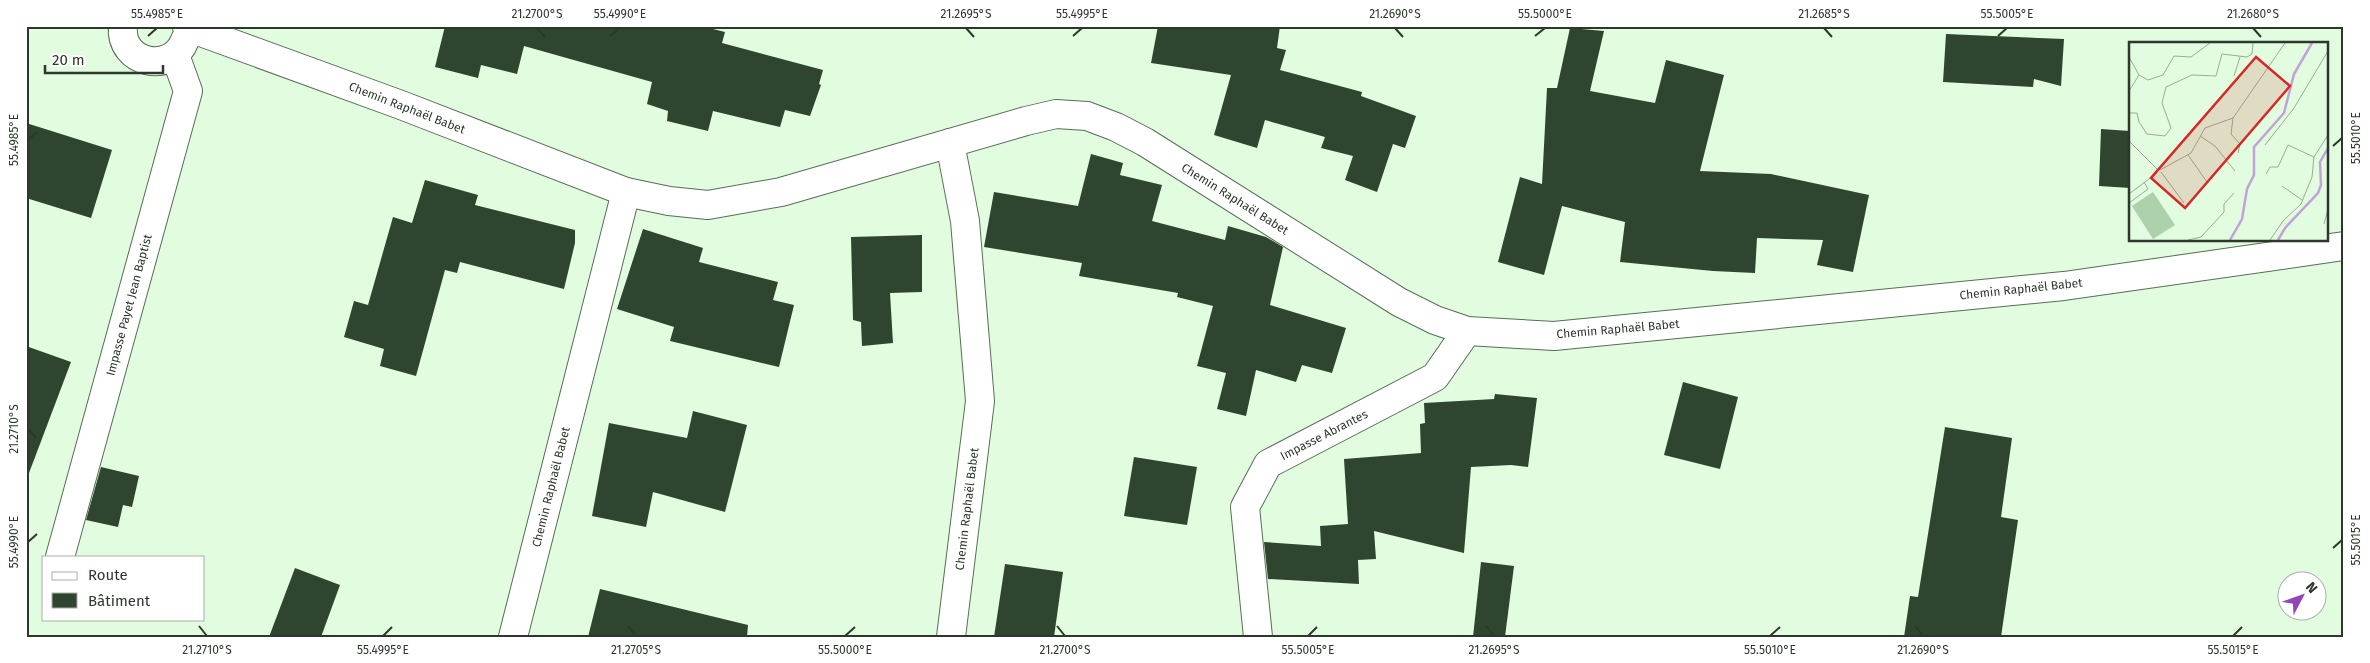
<svg xmlns="http://www.w3.org/2000/svg" width="2370" height="663" viewBox="0 0 2370 663" font-family="'Fira Sans',sans-serif">
<style>
.building{fill:#30452f}
.lines{fill:none;stroke-linecap:round;stroke-linejoin:round}
.street-casing{stroke:#576e56;stroke-width:30}
.street{stroke:#fff;stroke-width:28}
.ticks{fill:none;stroke:#2d372c;stroke-width:2}
.labels{text-anchor:middle;dominant-baseline:central;stroke-width:5;stroke-linejoin:round;paint-order:stroke}
.street-label{font-size:12px;fill:#2d372c;stroke:#fff}
.inset-river{fill:none;stroke:#c3a2d8;stroke-width:2.5}
.inset-road{fill:none;stroke:#99ad97;stroke-width:1}
.view{fill:#d62828;fill-opacity:0.15;stroke:#d62828;stroke-width:2.5}
.inset-edge{fill:none;stroke:#2d372c;stroke-width:2.5}
.neatline{fill:none;stroke:#2d372c;stroke-width:2}
.ticks-label{font-size:12px;text-anchor:middle;fill:#2d372c}
</style>
<rect width="100%" height="100%" fill="#e1fcdf"/>
<g class="building">
<polygon points="445,26 701,26 725,32 722,43 823,70 819,84 821,85 810,116 785,110 780,127 713,111 708,131 667,121 668,111 647,104 652,82 524,46 517,74 481,65 478,78 435,67"/>
<polygon points="1158,26 1280,26 1277,48 1286,50 1280,70 1362,92 1361,96 1416,116 1405,148 1393,144 1377,192 1345,180 1353,156 1321,148 1325,137 1265,120 1257,148 1214,135 1231,75 1151,63"/>
<polygon points="1570,28 1604,31 1590,91 1655,103 1666,60 1724,75 1700,171 1771,174 1869,195 1853,272 1817,265 1823,240 1757,238 1755,273 1713,271 1620,262 1625,222 1562,206 1544,275 1498,262 1520,177 1542,184 1547,88 1557,88"/>
<polygon points="1946,34 2064,39 2061,86 2034,79 2033,87 1943,82"/>
<polygon points="26,123 112,150 91,218 26,198"/>
<polygon points="2101,129 2130,131 2130,188 2099,186"/>
<polygon points="1091,154 1123,163 1120,175 1162,185 1152,221 1225,240 1228,226 1266,237 1283,247 1270,305 1346,328 1332,373 1302,365 1296,382 1256,370 1246,416 1217,409 1226,373 1197,366 1213,306 1177,297 1178,293 1079,276 1082,263 984,247 994,192 1078,206"/>
<polygon points="425,180 478,195 475,205 575,230 575,243 564,289 460,262 457,273 445,270 416,376 380,366 384,349 344,337 354,301 368,305 393,217 412,223"/>
<polygon points="643,229 703,248 699,262 778,282 773,300 794,305 779,367 670,341 674,327 617,309"/>
<polygon points="922,235 922,292 890,293 893,343 862,346 861,322 853,320 851,237"/>
<polygon points="26,346 71,362 29,473 26,473"/>
<polygon points="1683,382 1738,397 1720,469 1664,455"/>
<polygon points="1495,394 1537,398 1528,467 1511,465 1471,467 1464,553 1374,531 1376,559 1358,560 1359,584 1268,579 1264,542 1321,546 1320,526 1348,524 1344,459 1421,453 1420,424 1425,423 1424,403 1494,399"/>
<polygon points="693,411 747,425 725,512 653,492 646,527 592,516 609,423 687,438"/>
<polygon points="1945,427 2012,438 2001,517 2018,520 2001,637 1904,637 1910,596 1918,597"/>
<polygon points="1134,457 1197,467 1187,525 1124,516"/>
<polygon points="101,467 139,476 132,507 123,505 118,527 86,520"/>
<polygon points="1481,562 1514,566 1505,637 1473,637"/>
<polygon points="1005,564 1063,572 1054,637 994,637"/>
<polygon points="295,568 340,585 321,637 269,637"/>
<polygon points="600,589 748,625 747,637 588,637"/>
</g>
<g class="lines">
<defs>
<g id="street">
<path d="M123 26C119 64 172 75 185 40"/>
<polyline points="187,27 401,105 626,192 669,201 708,205 781,192 1026,121 1056,114 1087,116 1116,127 1145,142 1399,302 1435,320 1467,331 1554,336 2064,286 2344,246"/>
<polyline points="950,143 965,221 980,401 951,637"/>
<polyline points="60,557 188,91 175,55"/>
<polyline points="513,637 626,192"/>
<polyline points="1258,637 1245,507 1268,464 1435,377 1467,331"/>
</g>
</defs>
<use href="#street" class="street-casing"/>
<use href="#street" class="street"/>
</g>
<path class="ticks" d="M537 28 545 37M966 28 974 37M1395 28 1403 37M1824 28 1832 37M2253 28 2261 37M148 36 157 28M610 36 620 28M1073 36 1082 28M1535 36 1545 28M1998 36 2007 28M28 140 37 132M2333 146 2342 138M28 429 36 438M28 542 37 534M2333 548 2342 540M199 626 207 636M628 626 636 636M1057 626 1065 636M1486 626 1494 636M1915 626 1923 636M383 636 392 627M845 636 855 627M1308 636 1317 627M1770 636 1780 627M2233 636 2242 627"/>
<g class="labels">
<g class="street-label">
<text transform="translate(407 108) rotate(21)">Chemin Raphaël Babet</text>
<text transform="translate(1235 199) rotate(32)">Chemin Raphaël Babet</text>
<text transform="translate(2021 289) rotate(-6)">Chemin Raphaël Babet</text>
<text transform="translate(129 305) rotate(-75)">Impasse Payet Jean Baptist</text>
<text transform="translate(1618 329) rotate(-5)">Chemin Raphaël Babet</text>
<text transform="translate(1324 435) rotate(-27)">Impasse Abrantes</text>
<text transform="translate(551 487) rotate(-76)">Chemin Raphaël Babet</text>
<text transform="translate(967 509) rotate(-83)">Chemin Raphaël Babet</text>
</g>
</g>
<g transform="translate(2129 42)">
<rect width="199" height="199" fill="#e1fcdf"/>
<path d="M24 150 46 183 24 197 3 164Z" fill="#add1ab"/>
<path class="inset-river" d="M101 198 113 177 118 147 125 133V105L155 71 165 32 183 1M149 198 156 186 189 151 192 143 191 120 199 106"/>
<path class="inset-road" d="M0 15 10 33M10 33 19 38 34 33 45 14 62 15 81 1M105 34 111 15M0 49 10 33M0 71H8L10 80 18 92 36 94 42 86 33 61 37 45 63 33 87 34 93 12 118 15 123 12 124 1M104 76 102 92 111 102 109 111M71 94 86 104 106 129M0 99 29 128M136 103 165 66 199 9M59 113 78 140M31 128 62 111 76 86 104 76 156 1M32 130 55 161M137 132 141 125H149L159 103 185 115M153 144 173 158M0 152 28 131M0 161 19 147 15 140M195 182 199 167M59 198 72 195 95 170V162L105 151M141 198 154 179 172 162 183 135 185 115 199 93"/>
<path class="view" d="M127 15 161 44 56 166 22 136Z"/>
<rect width="199" height="199" class="inset-edge"/>
</g>
<rect width="2370" height="663" fill="none" stroke="#ffffff" stroke-width="55"/>
<rect x="42" y="556" width="162" height="65" fill="#ffffff" stroke="#abafab"/>
<rect x="52" y="572" width="25" height="8" fill="#ffffff" stroke="#abafab"/>
<text x="88" y="580" font-size="15" fill="#2d372c">Route</text>
<rect x="52" y="593" width="25" height="15" fill="#30452f" stroke="#abafab"/>
<text x="88" y="606" font-size="15" fill="#2d372c">Bâtiment</text>
<g transform="translate(2302 596) rotate(49)"><circle r="24" fill="#ffffff" stroke="#abafab"/>
<path d="M0-4L9 19L0 12L-9 19Z" fill="#9046b8"/>
<text y="-8" font-size="14" font-weight="bold" text-anchor="middle" fill="#2d372c">N</text>
</g>
<path d="M45 65v8h118v-8" fill="none" stroke="#2d372c" stroke-width="2.5"/>
<text x="52" y="65" font-size="15" fill="#2d372c" stroke="#ffffff" stroke-width="4" paint-order="stroke">20 m</text>
<rect x="28" y="28" width="2314" height="608" class="neatline"/>
<g class="ticks-label">
<text x="157" y="18">55.4985°E</text>
<text x="537" y="18">21.2700°S</text>
<text x="620" y="18">55.4990°E</text>
<text x="966" y="18">21.2695°S</text>
<text x="1082" y="18">55.4995°E</text>
<text x="1395" y="18">21.2690°S</text>
<text x="1545" y="18">55.5000°E</text>
<text x="1824" y="18">21.2685°S</text>
<text x="2007" y="18">55.5005°E</text>
<text x="2253" y="18">21.2680°S</text>
<text transform="translate(2356 138) rotate(-90)" y="4">55.5010°E</text>
<text transform="translate(14 140) rotate(-90)" y="4">55.4985°E</text>
<text transform="translate(14 429) rotate(-90)" y="4">21.2710°S</text>
<text transform="translate(2356 540) rotate(-90)" y="4">55.5015°E</text>
<text transform="translate(14 542) rotate(-90)" y="4">55.4990°E</text>
<text x="207" y="654">21.2710°S</text>
<text x="383" y="654">55.4995°E</text>
<text x="636" y="654">21.2705°S</text>
<text x="845" y="654">55.5000°E</text>
<text x="1065" y="654">21.2700°S</text>
<text x="1308" y="654">55.5005°E</text>
<text x="1494" y="654">21.2695°S</text>
<text x="1770" y="654">55.5010°E</text>
<text x="1923" y="654">21.2690°S</text>
<text x="2233" y="654">55.5015°E</text>
</g>
</svg>
